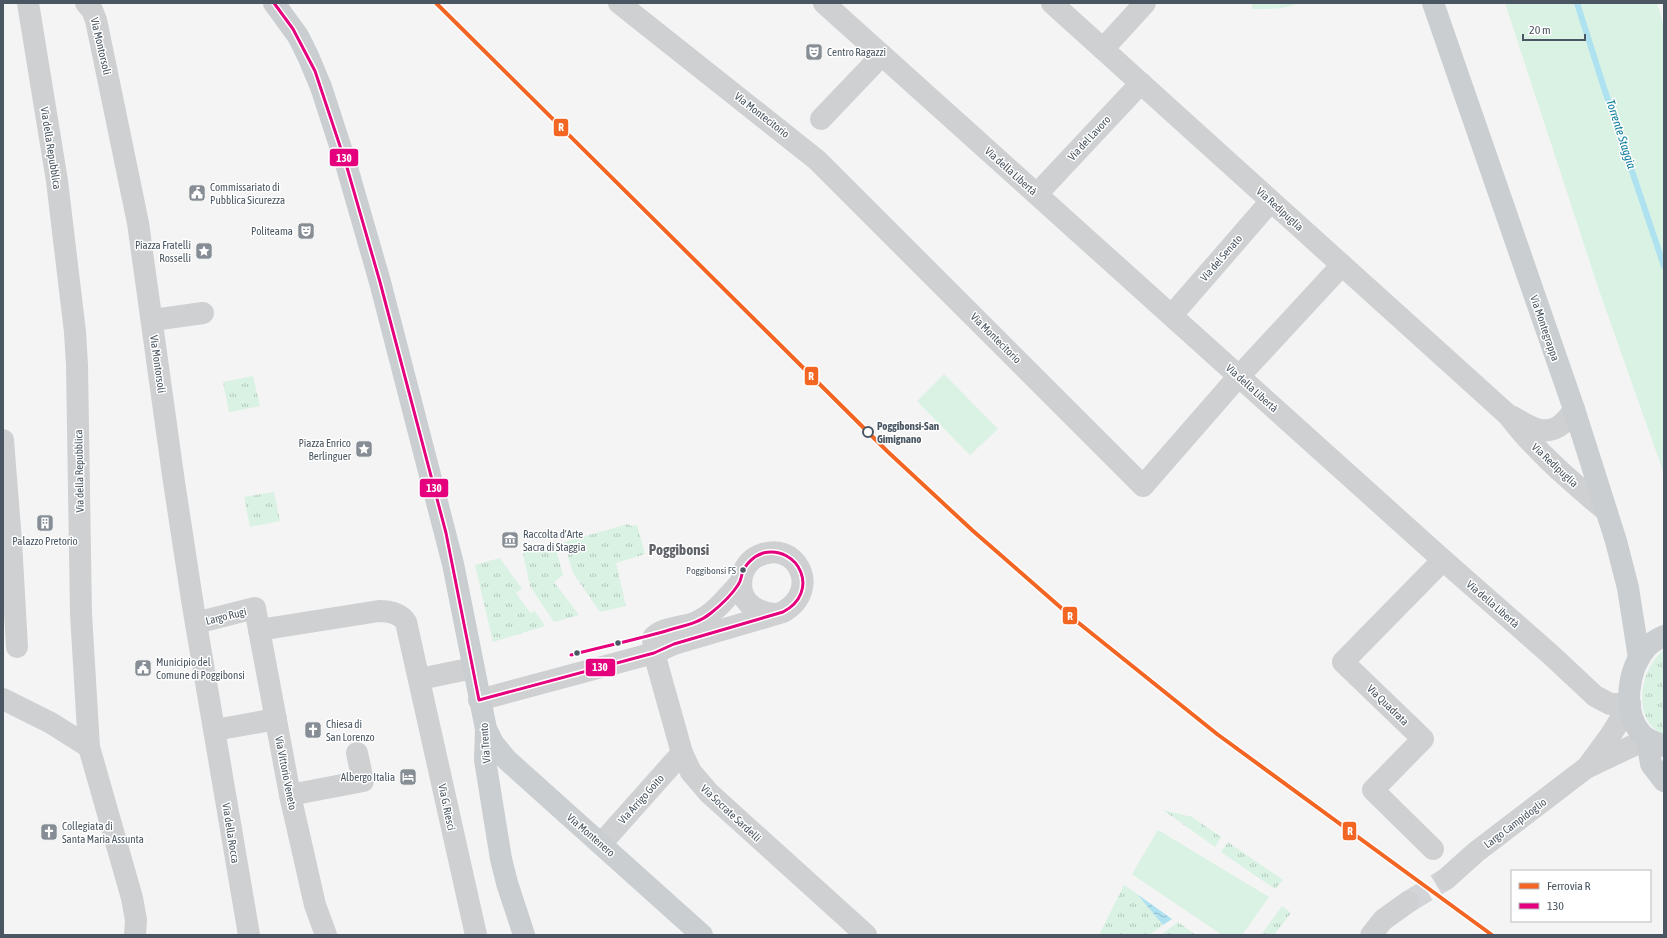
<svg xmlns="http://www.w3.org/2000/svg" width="1667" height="938" viewBox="0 0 1667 938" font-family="'Asap Condensed',sans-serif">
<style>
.grass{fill:url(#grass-tufts)}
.green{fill:#d9f2e3}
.water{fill:url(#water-waves)}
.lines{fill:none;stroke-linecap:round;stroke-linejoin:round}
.stream{stroke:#aee2f0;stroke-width:6}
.minor-tunnel{stroke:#d2d4d7;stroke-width:22;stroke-dasharray:22 11;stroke-linecap:butt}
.minor{stroke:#ced0d2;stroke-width:22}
.major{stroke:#caced1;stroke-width:22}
.bus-1-casing{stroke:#fff;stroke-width:6}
.bus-1{stroke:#e5007d;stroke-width:3}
.rail-1-casing{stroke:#fff;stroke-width:7}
.rail-1{stroke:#f26522;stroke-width:4}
.stop-dot{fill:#fff;stroke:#4a5661;stroke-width:2}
.bus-dot{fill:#4a5661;stroke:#fff;stroke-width:1.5}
.labels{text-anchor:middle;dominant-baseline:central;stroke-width:3;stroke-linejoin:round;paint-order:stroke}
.bus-label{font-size:10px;fill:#4a5661;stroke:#fff;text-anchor:end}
.street-label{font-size:11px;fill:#4a5661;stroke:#fff}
.poi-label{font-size:11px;fill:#4a5661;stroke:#fff;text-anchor:start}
.stop-label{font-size:11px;font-weight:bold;fill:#4a5661;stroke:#fff;text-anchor:start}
.water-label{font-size:12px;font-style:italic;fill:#0c7c9b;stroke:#fff}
.district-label{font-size:15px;font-weight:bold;fill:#5f6368;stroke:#fff}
.line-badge{stroke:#fff;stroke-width:1.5}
.badge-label{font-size:11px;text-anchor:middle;font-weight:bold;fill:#fff}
</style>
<defs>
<pattern id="grass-tufts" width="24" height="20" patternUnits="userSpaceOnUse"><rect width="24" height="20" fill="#d9f2e3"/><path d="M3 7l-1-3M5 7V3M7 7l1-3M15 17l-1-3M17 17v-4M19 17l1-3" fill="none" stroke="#b2c7bb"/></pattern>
<pattern id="water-waves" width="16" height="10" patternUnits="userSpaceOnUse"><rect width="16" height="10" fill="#aee2f0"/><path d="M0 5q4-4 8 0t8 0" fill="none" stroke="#90bac6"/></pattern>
</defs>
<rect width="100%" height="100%" fill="#f4f4f4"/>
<g class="grass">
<polygon points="253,376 260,406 229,412 223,382"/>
<polygon points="274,492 280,521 250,527 244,497"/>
<polygon points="628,524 631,526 637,525 645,554 616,563 626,606 600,612 573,573 564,542"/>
<polygon points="555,545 563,575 554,582 579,615 554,622 530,586 523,553"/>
<polygon points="500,558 522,589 516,593 530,613 535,611 545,626 493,642 475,565"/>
<path d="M1664 650V735C1631 721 1639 669 1664 650Z"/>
<polygon points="1163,810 1192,817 1221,837 1215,847"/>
<polygon points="1228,842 1283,880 1275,889 1221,852"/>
<polygon points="1124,885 1137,894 1163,925 1149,935 1099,935"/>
<polygon points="1282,906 1291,913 1274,935 1261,935"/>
<polygon points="1178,922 1196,935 1161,935"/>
</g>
<g class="green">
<path d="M1252 3H1298C1285 10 1266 9 1252 9Z"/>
<polygon points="1505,3 1657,3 1664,26 1664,474 1599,290"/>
<polygon points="944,374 998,429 970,455 917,401"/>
<polygon points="1158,830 1269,897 1242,935 1222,935 1132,874"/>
</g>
<polygon class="water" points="1137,894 1172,919 1163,925"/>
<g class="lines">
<polyline class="stream" points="1577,3 1604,88 1664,266"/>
<polyline class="minor-tunnel" points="1408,902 1446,879"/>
<g class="minor">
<polyline points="28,3 57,181 75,332 77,365 81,614 89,747 132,898 136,920 135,935"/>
<polyline points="86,3 92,10 96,20 138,223 174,482 193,606 249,935"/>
<polyline points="619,3 817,160 1143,486 1231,385 1342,265"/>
<polyline points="824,3 1443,560 1550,654 1595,696 1610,704 1630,704"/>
<path d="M1052 3 1508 415C1536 452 1571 481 1606 511"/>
<polyline points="1103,49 1145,3"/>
<polyline points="821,119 882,55"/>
<polyline points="1037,194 1141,83"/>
<polyline points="1172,315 1271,201"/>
<polyline points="153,320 203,313"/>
<path d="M1513 417C1529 426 1545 438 1562 424 1567 420 1571 415 1574 409"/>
<polyline points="3,440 11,541 17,647"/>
<path d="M741 582C727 597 713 616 694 623 683 627 659 628 653 638L654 653 682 753 691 772 709 793 866 935"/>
<polyline points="196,623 255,608 290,795 315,905 326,935"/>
<path d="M259 630 379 611C389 611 400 613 406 622L476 935"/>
<polyline points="420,679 473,668"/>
<polyline points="3,699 51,723 89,747"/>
<path d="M479 700 654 653 674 644 783 612C823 589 795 538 758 556 750 559 744 568 742 576 737 600 754 612 774 614"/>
<polyline points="215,730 276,719"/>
<polyline points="1588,766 1610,736 1630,704"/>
<polyline points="290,795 363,781 357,753"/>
<polyline points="601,844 682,753"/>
<polyline points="1433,849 1373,790 1423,739 1343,662 1443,560"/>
<polyline points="1446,879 1476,852 1586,768 1647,739"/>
<polyline points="1371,935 1383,920 1408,902"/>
</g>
<g class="major">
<polyline points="274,3 298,36 308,56 321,87 346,164 380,282 453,564 486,729 485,760 501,859 507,883 524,935"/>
<polyline points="1433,3 1574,409 1616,541 1628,588 1639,658"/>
<path d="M1664 636C1657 639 1651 642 1646 648 1628 669 1622 710 1640 732 1646 740 1655 742 1664 746"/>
<polyline points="486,729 493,743 507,760 702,935"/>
<polyline points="1647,739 1651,764 1664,781"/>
</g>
<defs>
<path id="bus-1" d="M274 3 293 29 315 71 346 164 380 282 446 533 479 700 654 653 674 644 783 612C821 592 799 545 763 553 754 556 745 564 742 574 741 578 741 581 738 585 731 596 721 605 711 613 698 624 681 626 666 631 634 640 602 647 571 655"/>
</defs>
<use href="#bus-1" class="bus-1-casing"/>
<use href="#bus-1" class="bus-1"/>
<defs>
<polyline id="rail-1" points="436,3 887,451 972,530 1075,620 1217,734 1492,935"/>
</defs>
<use href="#rail-1" class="rail-1-casing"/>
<use href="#rail-1" class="rail-1"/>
</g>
<defs>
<symbol id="theatre-square" viewBox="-11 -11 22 22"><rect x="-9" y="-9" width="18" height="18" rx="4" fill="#868d94" stroke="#fff"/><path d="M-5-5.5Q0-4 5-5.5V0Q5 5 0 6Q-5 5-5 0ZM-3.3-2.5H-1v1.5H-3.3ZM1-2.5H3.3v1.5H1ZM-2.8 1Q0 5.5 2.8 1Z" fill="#fff"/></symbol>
<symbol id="civic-square" viewBox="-11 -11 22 22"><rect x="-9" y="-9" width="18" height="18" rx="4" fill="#868d94" stroke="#fff"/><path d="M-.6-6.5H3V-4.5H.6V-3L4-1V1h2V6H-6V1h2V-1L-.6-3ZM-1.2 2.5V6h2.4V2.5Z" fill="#fff"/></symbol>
<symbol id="sight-square" viewBox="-11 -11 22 22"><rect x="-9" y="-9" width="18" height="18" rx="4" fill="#868d94" stroke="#fff"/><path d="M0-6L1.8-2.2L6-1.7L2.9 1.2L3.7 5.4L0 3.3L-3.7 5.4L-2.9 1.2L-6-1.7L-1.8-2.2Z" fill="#fff"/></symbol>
<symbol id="building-square" viewBox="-11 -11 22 22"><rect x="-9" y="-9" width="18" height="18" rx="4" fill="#868d94" stroke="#fff"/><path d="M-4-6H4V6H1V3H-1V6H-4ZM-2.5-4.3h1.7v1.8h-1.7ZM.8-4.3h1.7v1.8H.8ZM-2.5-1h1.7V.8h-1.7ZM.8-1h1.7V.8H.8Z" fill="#fff"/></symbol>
<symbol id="museum-square" viewBox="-11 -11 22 22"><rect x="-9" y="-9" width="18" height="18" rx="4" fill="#868d94" stroke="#fff"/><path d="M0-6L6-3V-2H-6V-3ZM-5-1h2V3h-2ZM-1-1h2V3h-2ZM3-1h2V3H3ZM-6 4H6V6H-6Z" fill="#fff"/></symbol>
<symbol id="church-square" viewBox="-11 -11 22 22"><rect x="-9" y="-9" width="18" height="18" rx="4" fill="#868d94" stroke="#fff"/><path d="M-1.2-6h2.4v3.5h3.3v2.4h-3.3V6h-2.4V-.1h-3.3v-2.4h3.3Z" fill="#fff"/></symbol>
<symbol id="hotel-square" viewBox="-11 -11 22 22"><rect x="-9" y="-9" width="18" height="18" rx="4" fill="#868d94" stroke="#fff"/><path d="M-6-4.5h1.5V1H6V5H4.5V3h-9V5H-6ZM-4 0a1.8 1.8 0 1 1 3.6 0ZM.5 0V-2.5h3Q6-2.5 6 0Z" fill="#fff"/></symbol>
</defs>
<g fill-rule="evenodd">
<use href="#theatre-square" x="804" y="42" width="20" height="20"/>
<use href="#civic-square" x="187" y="183" width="20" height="20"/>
<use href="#theatre-square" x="296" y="221" width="20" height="20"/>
<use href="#sight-square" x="194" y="241" width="20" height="20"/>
<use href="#sight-square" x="354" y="439" width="20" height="20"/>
<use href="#building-square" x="35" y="513" width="20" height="20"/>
<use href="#museum-square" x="500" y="530" width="20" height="20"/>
<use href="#civic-square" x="133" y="658" width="20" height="20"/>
<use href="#church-square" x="303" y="720" width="20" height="20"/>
<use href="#hotel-square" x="398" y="767" width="20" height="20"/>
<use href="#church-square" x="39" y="822" width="20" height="20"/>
</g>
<circle class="stop-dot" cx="868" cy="432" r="5"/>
<g class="bus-dot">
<circle cx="743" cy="570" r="3.5"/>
<circle cx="618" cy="643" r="3.5"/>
<circle cx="577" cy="653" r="3.5"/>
</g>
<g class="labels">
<g class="bus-label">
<text x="736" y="570">Poggibonsi FS</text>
</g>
<g class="street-label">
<text transform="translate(101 46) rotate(77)">Via Montorsoli</text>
<text transform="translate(762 115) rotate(38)">Via Montecitorio</text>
<text transform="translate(1089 138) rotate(-47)">Via del Lavoro</text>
<text transform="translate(51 148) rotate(81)">Via della Repubblica</text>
<text transform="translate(1011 171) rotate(42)">Via della Libertà</text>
<text transform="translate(1280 209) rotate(42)">Via Redipuglia</text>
<text transform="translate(1221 258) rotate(-49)">Via del Senato</text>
<text transform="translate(1545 328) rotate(71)">Via Montegrappa</text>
<text transform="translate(996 338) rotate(45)">Via Montecitorio</text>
<text transform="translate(158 364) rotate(82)">Via Montorsoli</text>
<text transform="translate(1252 388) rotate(42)">Via della Libertà</text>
<text transform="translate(1555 465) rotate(43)">Via Redipuglia</text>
<text transform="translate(79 471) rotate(-91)">Via della Repubblica</text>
<text transform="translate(1493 604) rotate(41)">Via della Libertà</text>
<text transform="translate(226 616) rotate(-14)">Largo Rugi</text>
<text transform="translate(1388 705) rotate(44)">Via Quadrata</text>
<text transform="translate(485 743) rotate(-94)">Via Trento</text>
<text transform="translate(286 773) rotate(79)">Via Vittorio Veneto</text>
<text transform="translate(641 799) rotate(-48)">Via Arrigo Goito</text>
<text transform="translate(447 807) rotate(78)">Via G. Riesci</text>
<text transform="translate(731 813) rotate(43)">Via Socrate Sardelli</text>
<text transform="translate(1515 823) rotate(-37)">Largo Campidoglio</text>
<text transform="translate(231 833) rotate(81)">Via della Rocca</text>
<text transform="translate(591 835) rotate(41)">Via Montenero</text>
</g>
<g class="poi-label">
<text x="827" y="52">Centro Ragazzi</text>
<text x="210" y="187">Commissariato di<tspan x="210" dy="13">Pubblica Sicurezza</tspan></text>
<text x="293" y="231" text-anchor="end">Politeama</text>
<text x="191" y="245" text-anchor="end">Piazza Fratelli<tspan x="191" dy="13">Rosselli</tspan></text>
<text x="351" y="443" text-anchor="end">Piazza Enrico<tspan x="351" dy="13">Berlinguer</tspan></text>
<text x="523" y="534">Raccolta d'Arte<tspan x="523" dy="13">Sacra di Staggia</tspan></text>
<text x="45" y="541" text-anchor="middle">Palazzo Pretorio</text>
<text x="156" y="662">Municipio del<tspan x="156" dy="13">Comune di Poggibonsi</tspan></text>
<text x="326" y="724">Chiesa di<tspan x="326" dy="13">San Lorenzo</tspan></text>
<text x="395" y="777" text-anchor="end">Albergo Italia</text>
<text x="62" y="826">Collegiata di<tspan x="62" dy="13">Santa Maria Assunta</tspan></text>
</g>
<g class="stop-label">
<text x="877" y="426">Poggibonsi-San<tspan x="877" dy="13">Gimignano</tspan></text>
</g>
<g class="water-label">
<text transform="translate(1621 134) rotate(72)">Torrente Staggia</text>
</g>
<g class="district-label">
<text x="679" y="549">Poggibonsi</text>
</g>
</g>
<g class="line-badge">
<rect x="553" y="118" width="16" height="19" rx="4" fill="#f26522"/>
<rect x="329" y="148" width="30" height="19" rx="4" fill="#e5007d"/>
<rect x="804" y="366" width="15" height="20" rx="4" fill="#f26522"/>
<rect x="419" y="478" width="30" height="20" rx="4" fill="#e5007d"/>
<rect x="1062" y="606" width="16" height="19" rx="4" fill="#f26522"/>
<rect x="585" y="658" width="31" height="19" rx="4" fill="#e5007d"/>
<rect x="1342" y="821" width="15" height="20" rx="4" fill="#f26522"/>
</g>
<g class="badge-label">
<text x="561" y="131">R</text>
<text x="344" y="162">130</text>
<text x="811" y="380">R</text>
<text x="434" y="492">130</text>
<text x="1070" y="620">R</text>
<text x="600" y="671">130</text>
<text x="1350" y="835">R</text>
</g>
<rect width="1667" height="938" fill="none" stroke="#4a5661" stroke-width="8"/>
<rect x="1511" y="870" width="140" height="52" fill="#ffffff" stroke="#b7bbc0"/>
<rect x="1519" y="883" width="20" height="6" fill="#f26522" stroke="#b7bbc0"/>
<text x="1547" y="890" font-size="12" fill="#4a5661">Ferrovia R</text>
<rect x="1519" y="903" width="20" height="6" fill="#e5007d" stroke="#b7bbc0"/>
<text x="1547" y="910" font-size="12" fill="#4a5661">130</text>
<path d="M1523 34v6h62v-6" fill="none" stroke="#4a5661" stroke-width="2"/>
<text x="1529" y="34" font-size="12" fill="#4a5661" stroke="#ffffff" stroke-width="3" paint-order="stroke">20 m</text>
</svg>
